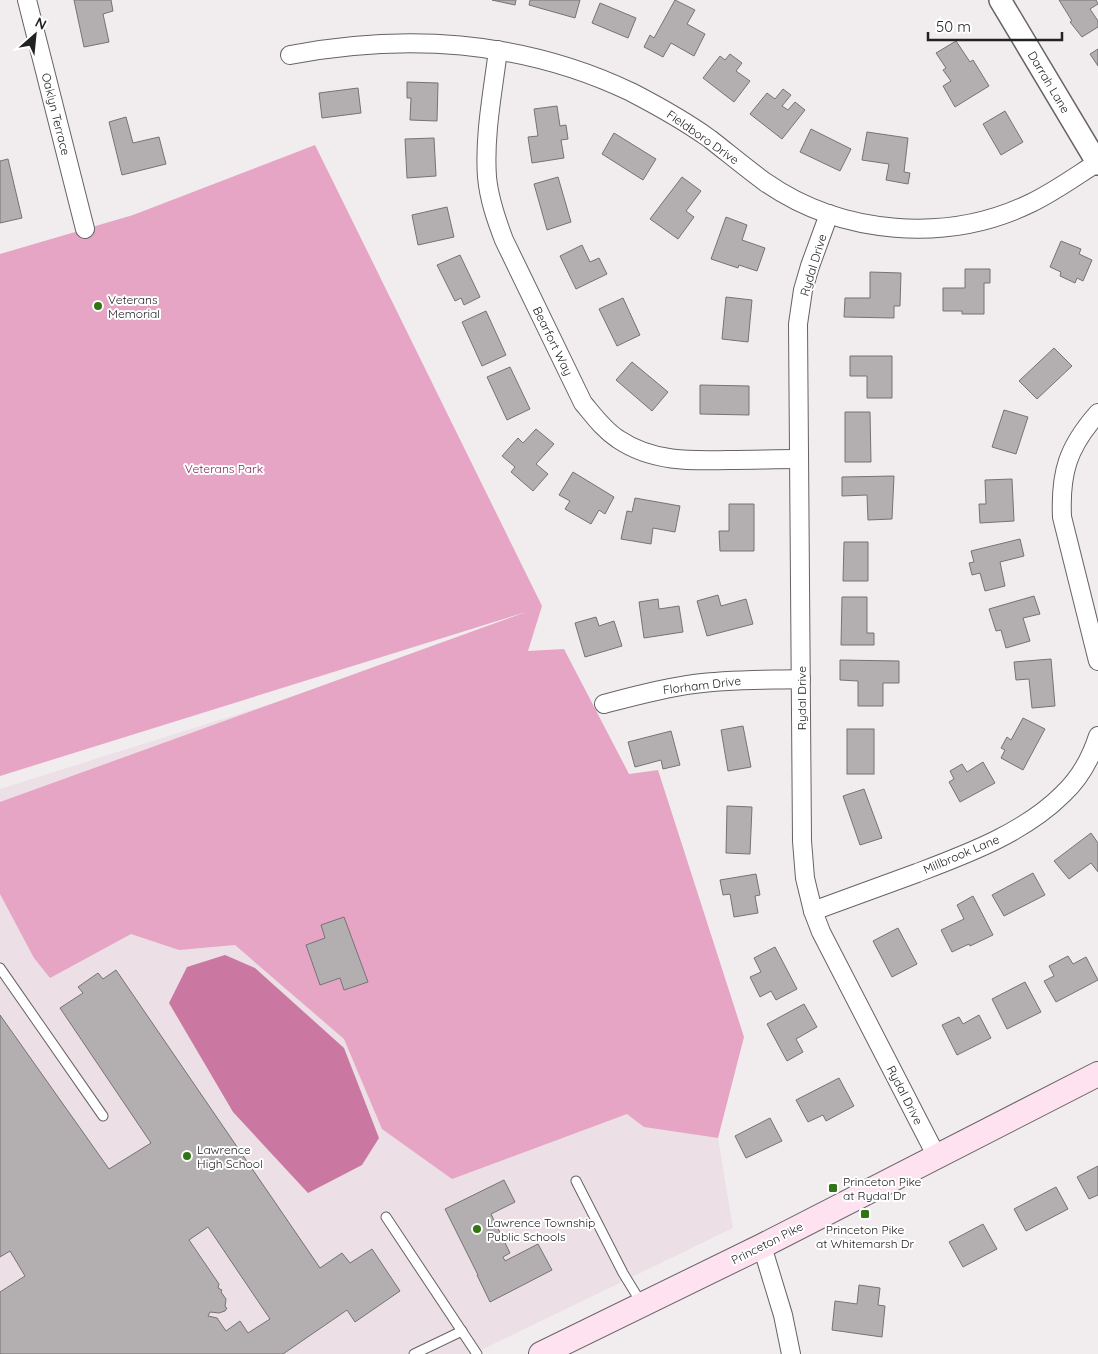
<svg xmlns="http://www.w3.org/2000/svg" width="1098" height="1354" viewBox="0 0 1098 1354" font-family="Quicksand,sans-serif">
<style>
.built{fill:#ecdfe5}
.green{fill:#e6a5c4}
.water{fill:#ca78a2}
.building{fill:#b3afb0;stroke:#767374;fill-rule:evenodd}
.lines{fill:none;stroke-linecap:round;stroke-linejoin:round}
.service-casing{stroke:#676364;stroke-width:11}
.minor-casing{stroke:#676364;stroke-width:20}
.tertiary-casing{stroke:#676364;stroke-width:24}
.secondary-casing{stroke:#676364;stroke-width:26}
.service{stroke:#fff;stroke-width:9}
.minor{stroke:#fff;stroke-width:18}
.tertiary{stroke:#fff;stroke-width:21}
.secondary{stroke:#fee2f0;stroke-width:24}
.poi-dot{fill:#317515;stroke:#fff;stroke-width:2}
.labels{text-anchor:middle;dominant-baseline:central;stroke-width:4;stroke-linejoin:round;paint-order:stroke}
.street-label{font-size:12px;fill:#232222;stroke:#fff}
.poi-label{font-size:12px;fill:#232222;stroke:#fff;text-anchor:start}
.park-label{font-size:12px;fill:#7f1d58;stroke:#fff}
</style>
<rect width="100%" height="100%" fill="#f1edef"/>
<polygon class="built" points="451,647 644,1127 718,1138 733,1228 473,1354 0,1354 0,789"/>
<polygon class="green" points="315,145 542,606 528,651 564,649 629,774 658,770 744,1037 718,1138 644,1127 627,1114 452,1179 382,1129 344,1039 235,945 179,950 131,934 50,978 34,958 0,894 0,802 526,612 0,776 0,254 133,215"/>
<polygon class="water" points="225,955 255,968 344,1048 379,1138 362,1165 308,1193 233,1112 169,1003 187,967"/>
<g class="building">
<polygon points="74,0 111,0 113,11 103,14 109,42 84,47"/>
<polygon points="492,0 516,0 515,5"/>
<polygon points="530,0 580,0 575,18 529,5"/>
<polygon points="675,0 695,10 687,24 705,34 694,56 671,43 663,57 644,47 650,35 654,38"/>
<polygon points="1059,0 1096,0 1098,4 1090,9 1098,21 1098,27 1082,37 1070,22 1072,21"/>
<polygon points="600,3 636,18 628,38 592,23"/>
<polygon points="956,41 970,62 973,60 989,86 955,107 943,86 951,81 943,70 946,68 936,53"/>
<polygon points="1098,49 1098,66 1090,54"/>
<polygon points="730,54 742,63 736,71 750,81 734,102 703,78 720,56 725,60"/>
<polygon points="407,82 438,83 437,121 410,120 411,98 407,98"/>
<polygon points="358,88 361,113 322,118 319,93"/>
<polygon points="783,89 791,95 782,106 788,110 795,102 805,110 782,139 750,114 767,93 775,99"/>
<polygon points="557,106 560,126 566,125 568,139 561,140 564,158 532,163 528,137 538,136 534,109"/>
<polygon points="1005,111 1023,142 1001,155 983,124"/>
<polygon points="126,117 133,143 159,137 166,164 122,175 109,122"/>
<polygon points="811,129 851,149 840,171 800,152"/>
<polygon points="867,132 908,138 904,172 910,173 908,184 886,180 889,164 862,160"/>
<polygon points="614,133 656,159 643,180 602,154"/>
<polygon points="434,138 436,176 407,178 405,139"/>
<polygon points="8,159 22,218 0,223 0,161"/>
<polygon points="558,177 571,222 547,230 534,184"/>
<polygon points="682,177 701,191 686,211 694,217 678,239 650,219"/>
<polygon points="447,207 454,237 418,245 412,215"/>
<polygon points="726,217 747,225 742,240 765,248 757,271 739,265 738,268 711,259"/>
<polygon points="1061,241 1081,249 1079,254 1092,260 1083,281 1077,278 1075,283 1060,276 1061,272 1050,267"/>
<polygon points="582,245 590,262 599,258 607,274 576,289 560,256"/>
<polygon points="460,255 480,297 464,305 461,298 455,301 437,265"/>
<polygon points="965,269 990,269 990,283 984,283 984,314 962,314 962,311 943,311 943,288 965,288"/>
<polygon points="870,272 901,273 900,306 894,306 894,318 844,317 845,298 870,298"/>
<polygon points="726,297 752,300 748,342 722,339"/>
<polygon points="623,298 640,335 617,346 599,309"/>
<polygon points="486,311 506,355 482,366 462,322"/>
<polygon points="1054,348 1072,366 1037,399 1019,381"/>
<polygon points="850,356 892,356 892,398 867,398 867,376 850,376"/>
<polygon points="632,362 668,392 652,411 616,380"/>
<polygon points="510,367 530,409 507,420 487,377"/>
<polygon points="700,385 749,386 749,415 700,414"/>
<polygon points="1004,410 1028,417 1016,454 992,447"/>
<polygon points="845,412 870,412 871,462 845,462"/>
<polygon points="536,429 554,444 536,464 548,474 533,491 511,472 515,467 502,456 518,438 523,443"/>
<polygon points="573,472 614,497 605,514 599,510 591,524 565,509 570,501 559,495"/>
<polygon points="894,476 892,519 868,520 867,495 842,496 842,477"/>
<polygon points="1012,479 1014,521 980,523 979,504 986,504 985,480"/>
<polygon points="635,498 680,506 675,532 653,528 651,544 621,539 627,511 632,512"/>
<polygon points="729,504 754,504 754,551 720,551 719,531 729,531"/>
<polygon points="1020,539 1024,556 1000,562 1005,586 985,591 980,573 972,575 969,563 974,562 971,551"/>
<polygon points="844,542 868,542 868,581 843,581"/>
<polygon points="718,595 721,606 746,599 753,624 707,636 697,601"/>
<polygon points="1034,596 1040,614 1023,618 1030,641 1006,648 1001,630 996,631 989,609"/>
<polygon points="842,597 867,597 867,633 874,633 874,645 841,645"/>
<polygon points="658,599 659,609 679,606 683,632 644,638 639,602"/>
<polygon points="596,617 599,626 614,621 622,646 585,657 575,623"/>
<polygon points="1051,659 1055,706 1032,708 1029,679 1016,680 1014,662"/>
<polygon points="840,660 899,661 899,683 883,683 883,706 858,706 858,681 840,680"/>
<polygon points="1023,718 1045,729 1023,770 1001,758 1005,750 1001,748 1007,737 1011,740"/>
<polygon points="743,726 751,767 728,771 721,730"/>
<rect x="847" y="729" width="27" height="45"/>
<polygon points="671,731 680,765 663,769 661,760 635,767 628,742"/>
<polygon points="983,762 995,783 960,802 949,782 954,779 950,771 962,764 967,772"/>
<polygon points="864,789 882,838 860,845 843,796"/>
<polygon points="727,806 752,807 750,854 726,853"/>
<polygon points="1091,833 1098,843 1098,872 1091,863 1069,879 1054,861"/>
<polygon points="1033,873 1045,895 1004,916 992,895"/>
<polygon points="756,874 760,895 755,896 758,913 734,917 730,894 723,895 720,880"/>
<polygon points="973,896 993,935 970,946 969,944 952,952 941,930 964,919 957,905"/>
<polygon points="344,917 368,982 344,990 340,978 320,985 306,945 325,938 321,925"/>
<polygon points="898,928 917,964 892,977 873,941"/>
<polygon points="775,947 797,989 776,1000 771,991 760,997 750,977 761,972 754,958"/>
<polygon points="1068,956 1073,964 1086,957 1098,980 1056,1002 1044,981 1054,976 1049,966"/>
<path d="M116 970 320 1268 342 1253 350 1263 372 1249 400 1291 355 1322 347 1310 283 1354H0V1292L25 1276 10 1251 0 1257V1015L109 1169 151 1143 60 1008 83 993 78 987 98 973 103 979ZM208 1227 270 1319 248 1333 240 1321 226 1331 217 1318 208 1316 210 1312 219 1313 225 1311 227 1308 225 1307 226 1299 221 1292 222 1290 218 1288 219 1284 189 1240Z"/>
<polygon points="1025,982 1041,1012 1007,1029 992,999"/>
<polygon points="804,1004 817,1027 796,1039 803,1052 787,1061 767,1024"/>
<polygon points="979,1015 991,1038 957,1055 942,1025 959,1017 963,1024"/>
<polygon points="839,1078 854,1106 826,1121 823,1115 808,1122 796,1100"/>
<polygon points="770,1118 782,1141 746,1158 735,1136"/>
<polygon points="1098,1166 1098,1195 1089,1199 1077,1177"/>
<polygon points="504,1180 515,1202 491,1214 510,1253 503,1257 505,1261 538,1244 552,1270 490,1302 477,1275 478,1275 445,1209"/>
<polygon points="1056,1187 1068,1209 1026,1231 1014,1209"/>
<polygon points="983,1224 997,1249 963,1267 949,1242"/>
<polygon points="859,1285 880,1288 878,1305 885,1306 882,1337 832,1330 835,1301 857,1304"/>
</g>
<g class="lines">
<defs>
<g id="service">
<polyline points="0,968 103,1116"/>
<polyline points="576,1181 623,1273 642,1304"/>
<polyline points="386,1217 477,1354"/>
<polyline points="414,1354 462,1331"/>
</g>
<g id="minor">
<polyline points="27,0 85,229"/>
<path d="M498 50C493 91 484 135 487 177 489 199 496 219 504 240L583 403C594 416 604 430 618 439 652 462 690 461 729 460 753 460 776 459 799 459"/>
<path d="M290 55C407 33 522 40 631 92 658 106 685 121 710 139 728 153 746 168 765 182 841 235 947 244 1031 203 1054 192 1076 176 1098 162"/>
<polyline points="829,214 810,266 803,290 798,324 802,841 805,878 813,911 821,932 937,1157"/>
<path d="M1098 413C1068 447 1060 472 1062 517L1098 661"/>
<path d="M604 704C634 696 663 688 694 684 729 679 765 680 801 679"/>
<path d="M813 911C848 898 882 886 917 873 967 854 1024 833 1063 794 1080 778 1091 758 1098 736"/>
<polyline points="762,1246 783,1315 791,1354"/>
</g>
<polyline id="tertiary" points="1000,0 1098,164"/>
<polyline id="secondary" points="541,1354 762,1246 1098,1074"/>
</defs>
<use href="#service" class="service-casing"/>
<use href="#minor" class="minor-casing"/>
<use href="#tertiary" class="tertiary-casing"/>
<use href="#secondary" class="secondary-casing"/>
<use href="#service" class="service"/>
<use href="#minor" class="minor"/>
<use href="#tertiary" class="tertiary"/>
<use href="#secondary" class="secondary"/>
</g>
<g class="poi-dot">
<circle cx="98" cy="306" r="5"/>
<circle cx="187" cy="1156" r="5"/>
<rect x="828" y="1183" width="10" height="10" rx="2.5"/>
<rect x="860" y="1209" width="10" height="10" rx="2.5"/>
<circle cx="477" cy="1229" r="5"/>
</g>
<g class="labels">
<g class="street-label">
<text transform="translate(1049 82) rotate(59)">Darrah Lane</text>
<text transform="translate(56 114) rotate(76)">Oaklyn Terrace</text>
<text transform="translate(703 137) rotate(35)">Fieldboro Drive</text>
<text transform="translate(813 265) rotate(-73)">Rydal Drive</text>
<text transform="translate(553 341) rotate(64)">Bearfort Way</text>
<text transform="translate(702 685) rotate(-7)">Florham Drive</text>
<text transform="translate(801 698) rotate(-90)">Rydal Drive</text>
<text transform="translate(961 854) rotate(-23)">Millbrook Lane</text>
<text transform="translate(905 1095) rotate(63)">Rydal Drive</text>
<text transform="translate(767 1243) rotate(-27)">Princeton Pike</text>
</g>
<g class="poi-label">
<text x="108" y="299">Veterans<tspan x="108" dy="14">Memorial</tspan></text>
<text x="197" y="1149">Lawrence<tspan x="197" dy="14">High School</tspan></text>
<text x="843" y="1181">Princeton Pike<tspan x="843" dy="14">at Rydal Dr</tspan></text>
<text x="487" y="1222">Lawrence Township<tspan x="487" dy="14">Public Schools</tspan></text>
<text x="865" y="1229" text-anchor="middle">Princeton Pike<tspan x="865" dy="14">at Whitemarsh Dr</tspan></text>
</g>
<g class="park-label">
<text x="224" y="468">Veterans Park</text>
</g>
</g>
<g transform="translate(35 35) rotate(27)" stroke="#ffffff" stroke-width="4" paint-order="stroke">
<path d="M0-4L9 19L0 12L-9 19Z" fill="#232222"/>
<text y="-8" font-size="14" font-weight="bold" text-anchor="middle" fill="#232222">N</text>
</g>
<path d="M928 32v8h134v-8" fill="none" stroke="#232222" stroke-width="2.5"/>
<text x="936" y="32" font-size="15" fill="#232222" stroke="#ffffff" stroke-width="4" paint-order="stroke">50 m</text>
</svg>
